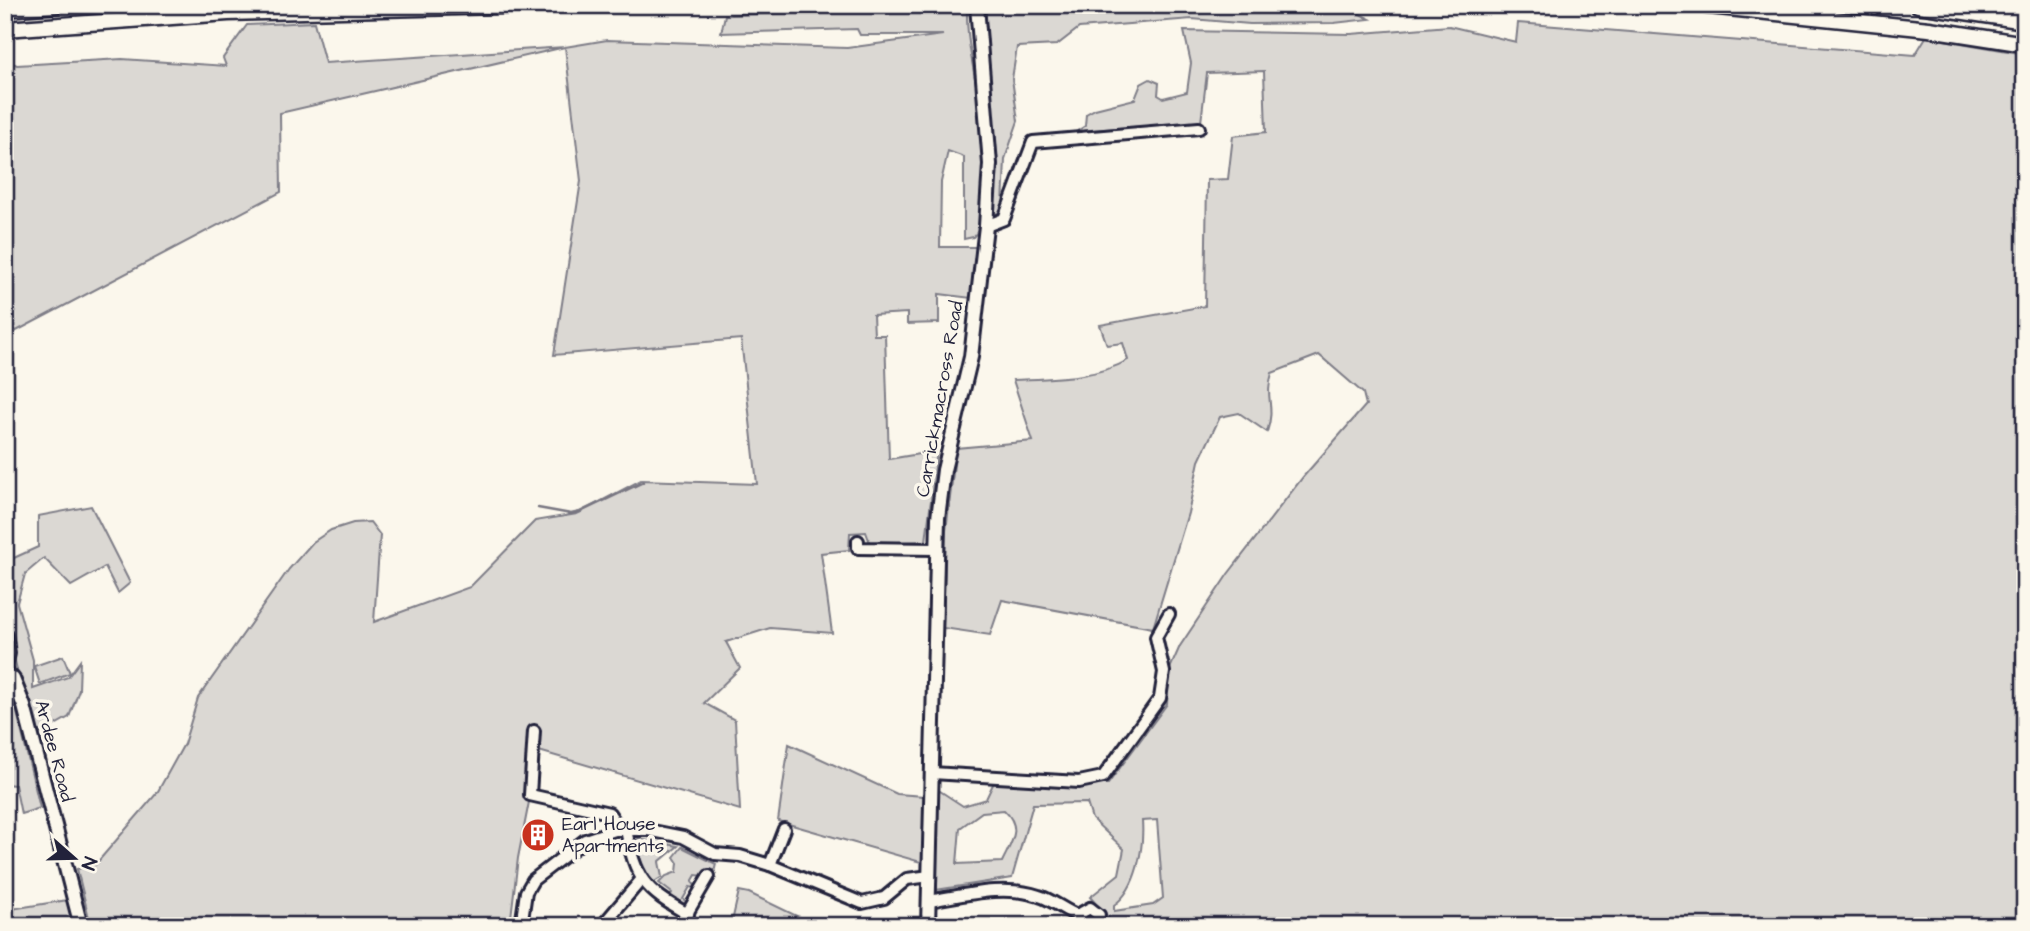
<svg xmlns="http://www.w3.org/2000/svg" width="2030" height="931" viewBox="0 0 2030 931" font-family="'Architects Daughter',sans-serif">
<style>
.green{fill:#dbd8d3;stroke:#7e7d87;stroke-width:2;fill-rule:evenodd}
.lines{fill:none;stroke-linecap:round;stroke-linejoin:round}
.stream{stroke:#787681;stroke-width:2.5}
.minor-casing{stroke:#22223b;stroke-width:16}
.major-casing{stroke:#22223b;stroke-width:18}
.highway-casing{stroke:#22223b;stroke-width:19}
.minor{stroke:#fbf7ec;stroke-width:10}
.major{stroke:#fbf7ec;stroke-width:12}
.highway{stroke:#fbf7ec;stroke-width:14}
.labels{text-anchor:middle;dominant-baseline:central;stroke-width:7;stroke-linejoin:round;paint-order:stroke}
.street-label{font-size:19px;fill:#22223b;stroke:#fbf7ec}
.poi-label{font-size:19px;fill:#22223b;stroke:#fbf7ec;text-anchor:start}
</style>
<rect width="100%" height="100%" fill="#fbf7ec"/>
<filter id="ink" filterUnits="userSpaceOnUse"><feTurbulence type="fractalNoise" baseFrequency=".0143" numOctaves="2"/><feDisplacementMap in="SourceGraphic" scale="14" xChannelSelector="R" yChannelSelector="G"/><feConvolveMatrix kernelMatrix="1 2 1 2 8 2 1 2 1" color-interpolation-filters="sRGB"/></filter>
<g filter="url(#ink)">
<g class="green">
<polygon points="1342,5 1370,19 1334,23 1250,24 1192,19 1079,28 1057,45 1017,47 1012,79 1018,121 1005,159 1003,208 993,217 994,137 985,6"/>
<path d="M967 7C966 42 974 65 978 99 984 143 984 185 980 229L973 237 964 239V157L948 151 941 182 940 247H976L971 298 939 294V323L907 324V313L873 315 874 335H885L889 459 937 451 926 541 870 543 866 532 850 533 849 550 821 553 832 633 770 628 726 642 740 668 704 703 735 720 740 810 539 751 518 858 510 926H91L77 869 95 865 157 793 184 744 198 698 289 569 313 542 331 530 353 523 370 522 380 535 374 622 470 587 535 521 577 514 641 480 757 484 741 339 554 355 581 181 565 47 280 113 281 192 5 337V60L17 65 122 59 226 66 223 58 247 25 314 22 325 63 565 47 607 40 847 48 943 35H860L857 29 721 33 725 15Z"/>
<path d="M1518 23 1915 55 1926 37 2025 54V926H1116L1090 897 1119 874 1124 849 1092 819 1087 803 1033 804 1012 878 936 890 937 789 963 806 986 799 994 782 1108 784 1167 704 1169 671 1180 646 1228 574 1303 477 1366 405 1363 393 1319 355 1272 373C1264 400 1276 405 1267 432L1239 413 1220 417 1199 461 1188 513 1153 628 1002 600 990 635 943 628 946 531 956 448 1033 441 1013 380C1049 378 1096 379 1128 360L1123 343 1107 345 1100 325 1205 306 1207 180 1228 179 1233 136 1266 132 1264 71 1207 73 1201 122 1077 131 1085 126 1086 114 1095 109 1135 99 1141 84 1150 79 1159 83 1158 95 1163 98 1187 92 1191 63 1184 31 1351 34 1449 26 1516 42ZM1004 810C1023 828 1012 841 1002 862L957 864 960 828 982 812ZM1157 820 1163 898 1153 905 1114 911V905C1137 889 1144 847 1142 821Z"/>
<polygon points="91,506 130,583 118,593 105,567 71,586 44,558 25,574 17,603 33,660 33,689 68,677 80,661 79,690 69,717 39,734 18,674 5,619 5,562 38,547 38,516"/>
<polygon points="63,656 70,673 40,684 34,666"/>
<polygon points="5,697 15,704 40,808 21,814 15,785 5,784"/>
<polygon points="789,744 897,794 924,796 924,863 778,821"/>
<polygon points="638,839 678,846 659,862 662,877 651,884 637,866 642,864 638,847 634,847 635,840"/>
<polygon points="682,847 716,864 713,877 696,875 692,882 698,889 690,887 683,899 688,903 684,906 669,898 672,893 659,883 666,876 677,872 678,863 674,857"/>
<polygon points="739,891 749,893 811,923 840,925 731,926"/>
<polygon points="68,900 74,926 5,926 5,910"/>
</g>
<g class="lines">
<polyline class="stream" points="538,508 571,514 580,512 643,482"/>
<defs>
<g id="minor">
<polyline points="986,226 1004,219 1033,142 1199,128"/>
<polyline points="858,541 858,548 936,549"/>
<polyline points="534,731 530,795 609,813 613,819 615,830"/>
<polyline points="932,773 1079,782 1103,777 1160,698 1164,672 1156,637 1169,614"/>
<path d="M626 829C635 878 644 890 688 914"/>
<polyline points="770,865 784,829"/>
<path d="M929 901C965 895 1004 884 1039 896 1053 900 1065 911 1079 916"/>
<polyline points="521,926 526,892 533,880 585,840 615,830 648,830 683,837 715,854 740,856 770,865 862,903 884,898 907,879 930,876"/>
<polyline points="602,926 641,880"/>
<polyline points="684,926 689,910 709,876"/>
<polyline points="1081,926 1081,913 1090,908 1099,915 1097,926"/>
</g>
<g id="major">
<polyline points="5,635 8,653 5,667"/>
<polyline points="5,671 13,679 24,706 81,926"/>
<polyline points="928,926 938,518 944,470 971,357 986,226 990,164 977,6"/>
</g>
<g id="highway">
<polyline points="1699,5 1929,29 2025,44"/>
<polyline points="1918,5 2025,21"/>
<polyline points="5,9 56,5"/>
<polyline points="5,29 228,13 542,5"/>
</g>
</defs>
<use href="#minor" class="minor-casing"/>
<use href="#major" class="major-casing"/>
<use href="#highway" class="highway-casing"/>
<use href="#minor" class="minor"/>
<use href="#major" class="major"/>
<use href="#highway" class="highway"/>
</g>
</g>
<defs>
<symbol id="building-disc" viewBox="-11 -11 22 22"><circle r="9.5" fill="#c8321e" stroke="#fbf7ec"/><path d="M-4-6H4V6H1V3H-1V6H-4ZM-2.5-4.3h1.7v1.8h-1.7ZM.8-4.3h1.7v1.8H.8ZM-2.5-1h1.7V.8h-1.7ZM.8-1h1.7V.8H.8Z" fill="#fff"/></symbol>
</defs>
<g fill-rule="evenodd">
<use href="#building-disc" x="519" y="816" width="38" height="38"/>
</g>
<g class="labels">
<g class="street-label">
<text transform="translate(940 399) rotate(-80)">Carrickmacross Road</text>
<text transform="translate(54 751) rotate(75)">Ardee Road</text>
</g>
<g class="poi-label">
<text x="562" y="824">Earl House<tspan x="562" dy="22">Apartments</tspan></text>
</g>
</g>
<rect width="2030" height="931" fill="none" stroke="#fbf7ec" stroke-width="28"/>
<rect x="14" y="14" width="2002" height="903" fill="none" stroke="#22223b" stroke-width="2.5" filter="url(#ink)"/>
<g transform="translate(74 858) rotate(110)" stroke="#fbf7ec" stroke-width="5" paint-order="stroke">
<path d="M0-5L12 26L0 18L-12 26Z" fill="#22223b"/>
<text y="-10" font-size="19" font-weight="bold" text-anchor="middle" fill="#22223b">N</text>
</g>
</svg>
